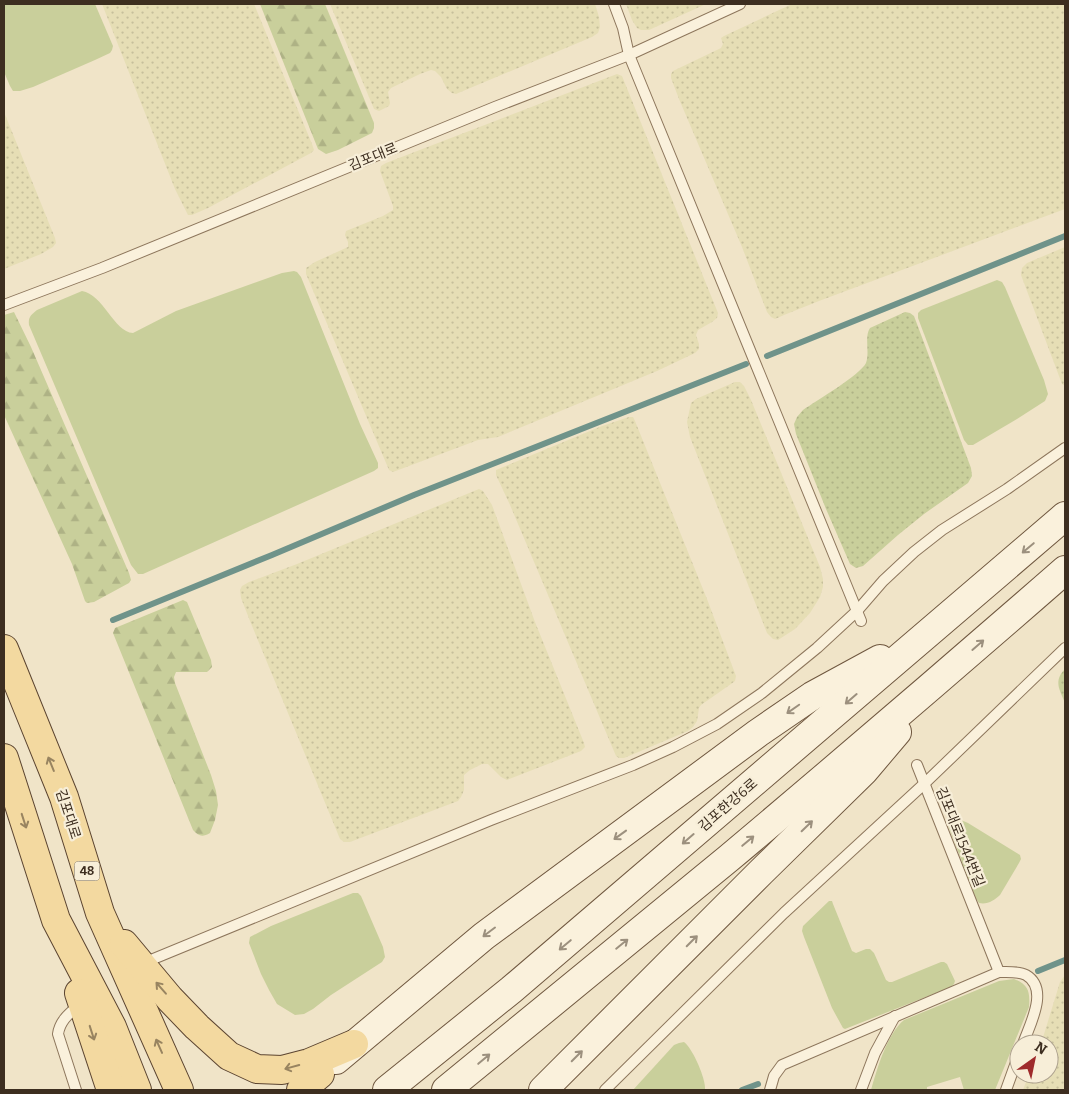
<svg xmlns="http://www.w3.org/2000/svg" width="1069" height="1094" viewBox="0 0 1069 1094" font-family="Bitter,'Noto Sans KR',serif">
<style>
.farmland{fill:url(#farmland-dots)}
.grass{fill:url(#grass-dots)}
.forest{fill:url(#forest-firs)}
.garden{fill:#c9cf9b}
.lines{fill:none;stroke-linecap:round;stroke-linejoin:round}
.stream{stroke:#6f938a;stroke-width:6}
.lane-casing{stroke:#8d765c;stroke-width:12}
.secondary-casing{stroke:#6f573f;stroke-width:30}
.primary-casing{stroke:#5b4430;stroke-width:30}
.lane{stroke:#faf1dc;stroke-width:10}
.secondary{stroke:#faf1dc;stroke-width:28}
.primary{stroke:#f3d9a0;stroke-width:28}
.oneway{stroke:#9c907e}
.oneway2{stroke:#988460}
.labels{text-anchor:middle;dominant-baseline:central;stroke-width:4.5;stroke-linejoin:round;paint-order:stroke}
.shield{fill:#f7eed8;stroke:#756857;stroke-width:1}
.shield-label{font-size:12px;font-weight:bold;fill:#3d2e20}
.street-label{font-size:14px;fill:#3d2e20;stroke:#f7eed8}
</style>
<defs>
<pattern id="farmland-dots" width="8" height="8" patternUnits="userSpaceOnUse" patternTransform="scale(1.25)"><rect width="8" height="8" fill="#e6deb5"/><path d="M2 2h.1M6 6h.1" fill="none" stroke="#c6bf9b" stroke-width="1.8" stroke-linecap="round"/></pattern>
<pattern id="grass-dots" width="8" height="8" patternUnits="userSpaceOnUse" patternTransform="scale(1.25)"><rect width="8" height="8" fill="#c9cf9b"/><path d="M2 2h.1M6 6h.1" fill="none" stroke="#aeb285" stroke-width="1.8" stroke-linecap="round"/></pattern>
<pattern id="forest-firs" width="22" height="20" patternUnits="userSpaceOnUse" patternTransform="scale(1.25)"><rect width="22" height="20" fill="#c9cf9b"/><path d="M5 1l3.5 6h-7zM16 11l3.5 6h-7z" fill="#aeb285"/></pattern>
</defs>
<rect width="100%" height="100%" fill="#f0e4c8"/>
<g class="farmland">
<polygon points="102,4 254,4 312,144 314,150 311,153 208,208 192,215 188,215 175,189"/>
<polygon points="330,4 595,4 599,17 600,27 598,33 592,37 456,94 452,93 447,89 441,77 435,71 431,70 420,74 391,88 388,92 390,103 389,106 379,111 374,109"/>
<polygon points="626,4 706,4 649,30 641,30 637,28 632,20"/>
<polygon points="792,4 1065,4 1065,209 819,301 784,315 775,319 771,317 767,312 742,247 679,99 671,78 671,74 673,71 721,48 723,44 721,38 724,36"/>
<polygon points="617,74 622,76 718,313 717,318 712,322 698,330 696,335 699,344 699,349 695,353 657,371 498,437 478,440 393,472 389,470 306,274 306,268 315,262 348,247 348,242 345,235 346,231 383,216 393,210 393,206 380,171 381,166 386,163"/>
<polygon points="4,112 55,238 56,243 53,247 41,254 4,269"/>
<polygon points="1065,247 1065,386 1062,384 1021,275 1022,268 1027,263"/>
<polygon points="735,382 740,382 744,386 751,400 820,567 823,579 823,587 820,597 810,613 795,629 778,640 773,639 767,633 690,437 687,422 691,403 696,399"/>
<polygon points="629,417 633,417 635,421 707,599 736,676 735,681 731,684 701,705 699,708 697,721 693,727 688,731 624,758 619,758 616,756 510,505 496,475 496,470 602,426"/>
<polygon points="479,489 483,491 492,505 535,622 584,743 585,747 581,751 507,780 501,777 488,764 482,764 470,770 464,775 464,790 461,797 458,801 350,842 344,842 340,839 250,621 241,598 240,590 242,586 249,582 297,564"/>
<polygon points="1065,975 1065,1090 1023,1090 1029,1074 1049,1074 1049,1044 1041,1044 1060,982"/>
</g>
<g class="grass">
<path d="M905 312 910 313 914 316 971 468 972 476 968 483 924 514 898 535 863 566 856 568 850 564 826 509 796 434 794 424 797 417 803 410C816 401 860 375 866 363 870 352 864 337 870 328Z"/>
<path d="M1065 669V703C1060 690 1053 681 1065 669Z"/>
</g>
<g class="forest">
<polygon points="260,4 325,4 374,123 374,128 372,133 338,150 326,154 318,149"/>
<polygon points="14,312 31,347 129,573 131,580 129,583 94,602 87,603 85,601 72,564 4,415 4,315"/>
<path d="M183 600 187 602 211 660 212 667 207 672H176L174 677 175 683 211 775 216 791 218 805 215 820 210 833C203 837 199 837 193 830L113 633 115 628Z"/>
</g>
<g class="garden">
<polygon points="4,4 95,4 113,46 112,50 110,53 95,60 33,87 20,91 13,91 10,86 4,72"/>
<path d="M294 271 297 272 301 277 360 424 378 463V468L374 471 143 574H138L131 565 29 325C28 317 31 315 37 310L82 291C103 294 114 332 133 333L176 311 282 273Z"/>
<polygon points="997,280 1002,282 1005,287 1044,380 1048,394 1045,401 1017,419 973,445 968,445 964,440 918,318 918,313 921,310"/>
<path d="M956 818 968 823 1020 855 1021 859 1019 863 1000 895C995 900 987 905 979 903L976 899 948 825 949 821Z"/>
<polygon points="353,893 358,893 361,896 383,947 385,957 382,962 331,995 313,1009 304,1014 295,1015 277,1004 269,990 261,974 249,943 250,937 271,926"/>
<polygon points="829,901 832,901 833,904 852,951 856,953 866,949 870,949 874,953 886,980 889,982 892,982 941,962 944,962 947,964 955,981 954,984 951,987 850,1027 845,1029 843,1028 832,1008 804,937 802,931 803,926"/>
<path d="M1014 979C1029 985 1030 992 1029 1007L995 1090H964L960 1077 927 1087V1090H871C877 1069 887 1034 904 1020L999 981Z"/>
<path d="M684 1042C693 1049 706 1079 705 1090H633L674 1045 679 1043Z"/>
</g>
<g class="lines">
<g class="stream">
<polyline points="767,356 1065,236"/>
<polyline points="113,620 272,555 414,495 746,364"/>
<polyline points="1038,971 1065,960"/>
<polyline points="742,1090 758,1084"/>
</g>
<defs>
<g id="lane">
<polyline points="614,4 623,28 629,55 861,621"/>
<polyline points="4,305 102,268 495,107 629,55 740,4"/>
<polyline points="917,765 999,972"/>
<polyline points="141,964 491,820 633,765 673,747 717,724 762,693 817,648 857,611 883,581 914,552 942,530 1007,489 1065,448"/>
<path d="M76 1090 58 1034C60 1020 70 1013 80 1004"/>
<polyline points="605,1090 784,913 924,784 1065,648"/>
<path d="M770 1090 774 1076 782 1065 999 972C1007 972 1019 971 1026 975 1050 989 1029 1026 1023 1044"/>
<polyline points="861,1090 875,1053 895,1016"/>
<polyline points="1006,1090 1019,1054"/>
</g>
<g id="secondary">
<polyline points="336,1060 484,936 758,733 812,696 880,659"/>
<polyline points="387,1090 511,990 1065,516"/>
<path d="M446 1090C540 1012 635 936 729 858 842 763 954 667 1065 570"/>
<polyline points="543,1090 761,872 864,771 897,732"/>
</g>
<g id="primary">
<polyline points="4,649 64,797 100,913 179,1090"/>
<polyline points="4,758 56,920 112,1027 137,1090"/>
<polyline points="124,944 170,999 197,1027 229,1056 257,1069 282,1070 309,1063 354,1044"/>
<polyline points="79,993 111,1090"/>
<polyline points="301,1090 320,1074"/>
</g>
</defs>
<use href="#lane" class="lane-casing"/>
<use href="#secondary" class="secondary-casing"/>
<use href="#primary" class="primary-casing"/>
<use href="#lane" class="lane"/>
<use href="#secondary" class="secondary"/>
<use href="#primary" class="primary"/>
</g>
<defs><path id="oneway-shaft" d="M-6 0H5M1.5-3L5.5 0L1.5 3" fill="none" stroke-width="1.6" stroke-linecap="round" stroke-linejoin="round" transform="scale(1.25)"/></defs>
<g class="oneway">
<use href="#oneway-shaft" transform="translate(1028 548) rotate(140)"/>
<use href="#oneway-shaft" transform="translate(978 645) rotate(-41)"/>
<use href="#oneway-shaft" transform="translate(851 699) rotate(139)"/>
<use href="#oneway-shaft" transform="translate(793 709) rotate(145)"/>
<use href="#oneway-shaft" transform="translate(807 826) rotate(-44)"/>
<use href="#oneway-shaft" transform="translate(620 835) rotate(144)"/>
<use href="#oneway-shaft" transform="translate(688 839) rotate(139)"/>
<use href="#oneway-shaft" transform="translate(748 841) rotate(-40)"/>
<use href="#oneway-shaft" transform="translate(489 932) rotate(143)"/>
<use href="#oneway-shaft" transform="translate(692 941) rotate(-45)"/>
<use href="#oneway-shaft" transform="translate(622 944) rotate(-39)"/>
<use href="#oneway-shaft" transform="translate(565 945) rotate(140)"/>
<use href="#oneway-shaft" transform="translate(577 1056) rotate(-45)"/>
<use href="#oneway-shaft" transform="translate(484 1059) rotate(-40)"/>
</g>
<g class="oneway2">
<use href="#oneway-shaft" transform="translate(51 764) rotate(-112)"/>
<use href="#oneway-shaft" transform="translate(24 821) rotate(72)"/>
<use href="#oneway-shaft" transform="translate(161 988) rotate(-131)"/>
<use href="#oneway-shaft" transform="translate(92 1033) rotate(72)"/>
<use href="#oneway-shaft" transform="translate(159 1046) rotate(-114)"/>
<use href="#oneway-shaft" transform="translate(292 1067) rotate(165)"/>
</g>
<g class="labels">
<rect class="shield" x="74.5" y="861.5" width="25" height="19" rx="4"/>
<g class="shield-label">
<text x="87" y="871">48</text>
</g>
<g class="street-label">
<text transform="translate(373 157) rotate(-22)">김포대로</text>
<text transform="translate(728 805) rotate(-41)">김포한강6로</text>
<text transform="translate(68 814) rotate(72)">김포대로</text>
<text transform="translate(960 837) rotate(68)">김포대로1544번길</text>
</g>
</g>
<rect width="1069" height="1094" fill="none" stroke="#3d2e20" stroke-width="10"/>
<g transform="translate(1034 1059) rotate(33)"><circle r="24" fill="#f7eed8" stroke="#ada18e"/>
<path d="M0-4L9 19L0 12L-9 19Z" fill="#9e2a2b"/>
<text y="-8" font-size="14" font-weight="bold" text-anchor="middle" fill="#3d2e20">N</text>
</g>
</svg>
